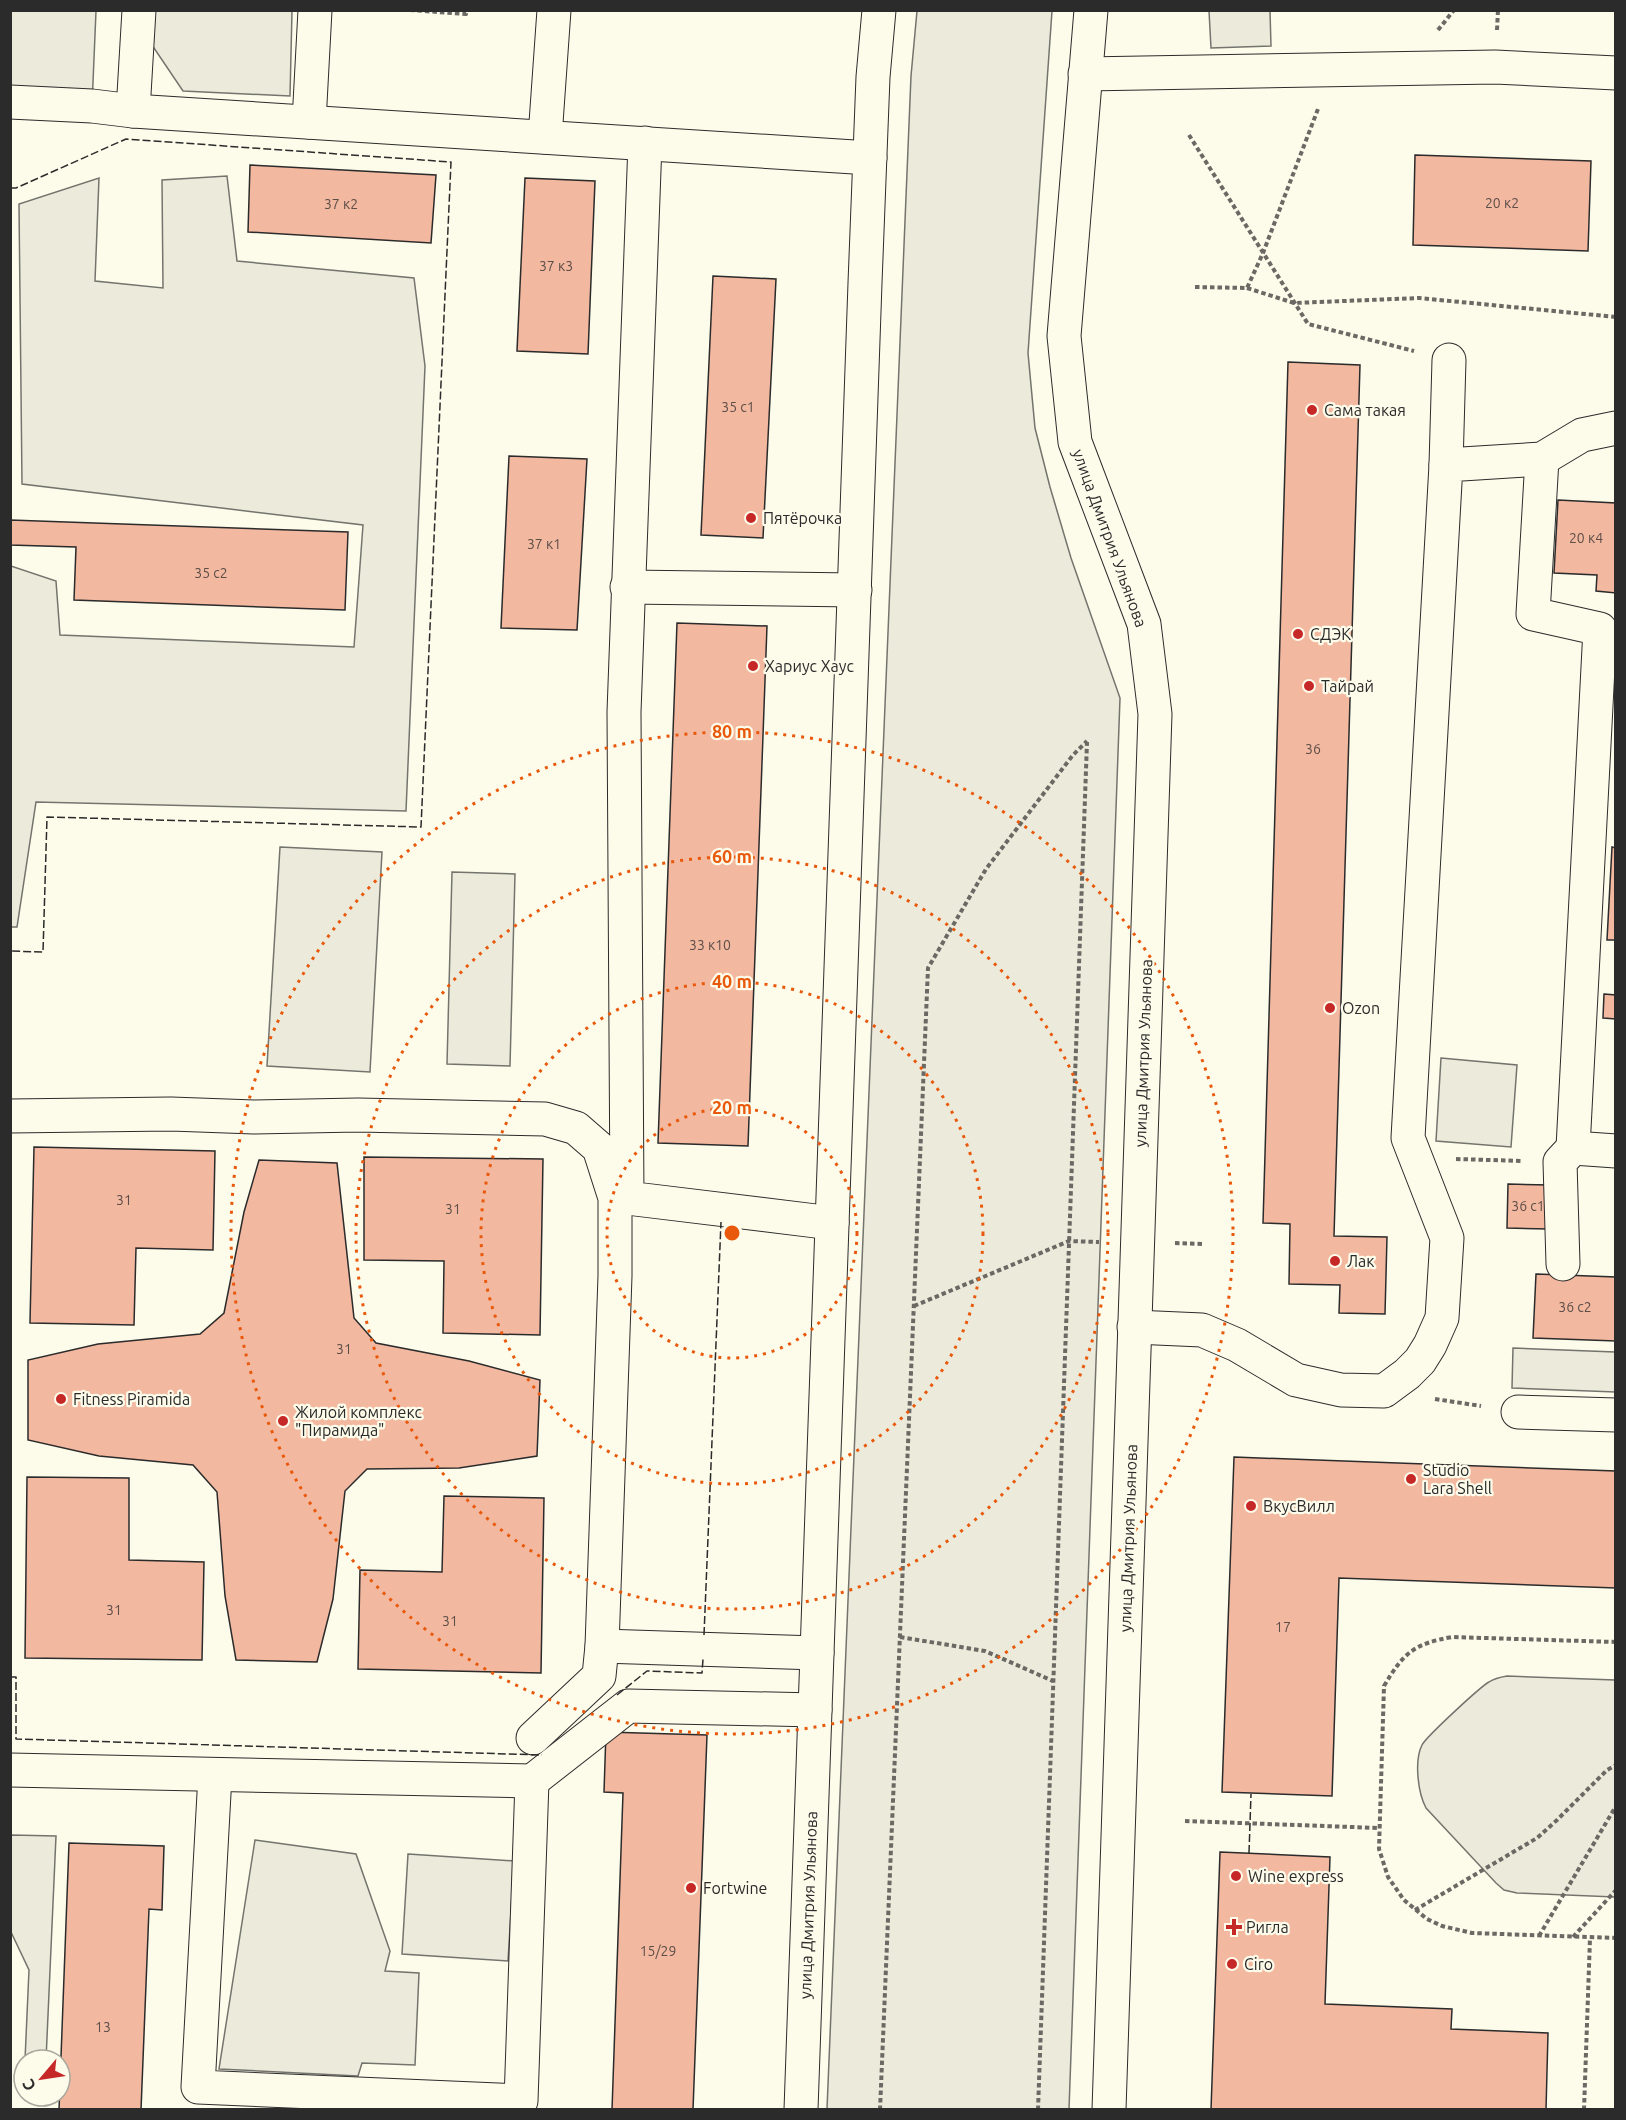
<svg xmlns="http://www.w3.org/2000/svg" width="1626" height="2120" viewBox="0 0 1626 2120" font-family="Ubuntu,sans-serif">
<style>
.green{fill:#ecebdb;stroke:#74746e;stroke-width:1.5}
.parking{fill:#eceadb;stroke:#74746e;stroke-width:1.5}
.building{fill:#f2b8a0;stroke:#2b2b2b;stroke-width:1.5}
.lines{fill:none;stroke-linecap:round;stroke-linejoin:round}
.minor-casing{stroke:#2b2b2b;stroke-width:35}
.major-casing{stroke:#2b2b2b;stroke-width:35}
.path{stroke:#6a6964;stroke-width:4;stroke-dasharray:4.5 3;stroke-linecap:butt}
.minor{stroke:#fdfbea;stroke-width:33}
.major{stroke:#fdfbea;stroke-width:33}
.fence{stroke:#2b2b2b;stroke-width:1.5;stroke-dasharray:8 3;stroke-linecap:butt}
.ring{fill:none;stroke:#e8590c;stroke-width:3;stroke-dasharray:3 6}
.poi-dot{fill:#c62828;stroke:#fdfbea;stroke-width:2}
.labels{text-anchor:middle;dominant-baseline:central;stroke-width:4.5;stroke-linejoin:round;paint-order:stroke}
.number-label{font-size:14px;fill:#5d4e48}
.poi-label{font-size:16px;fill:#2b2b2b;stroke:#fdfbea;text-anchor:start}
.street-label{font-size:16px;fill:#2b2b2b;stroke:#fdfbea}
.centre{fill:#e8590c;stroke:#fdfbea;stroke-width:3}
.ring-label{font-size:18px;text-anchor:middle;font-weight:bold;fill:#e8590c;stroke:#fdfbea;stroke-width:4.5;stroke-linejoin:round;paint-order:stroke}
</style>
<rect width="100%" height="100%" fill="#fdfbea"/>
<g class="green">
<polygon points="129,11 292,11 290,96 183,91"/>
<polygon points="917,11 1052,11 1028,353 1035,428 1050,487 1071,558 1120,698 1069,2109 827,2109 911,76"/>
<polygon points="227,176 237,261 414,278 425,366 406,811 36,802 17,927 11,927 11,566 56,581 60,635 354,647 363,525 22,484 19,204 99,178 95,281 163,288 162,180"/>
<polygon points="280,847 382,852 370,1072 267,1066"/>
<polygon points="452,872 515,874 510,1066 447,1064"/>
<polygon points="1441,1058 1517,1065 1511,1147 1436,1141"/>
<path d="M1507 1676 1615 1680V1897L1517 1893 1504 1890 1496 1883 1426 1808C1418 1793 1414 1761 1422 1745 1426 1737 1480 1687 1489 1682 1495 1678 1501 1677 1507 1676Z"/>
<polygon points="11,1835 56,1836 46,2060 25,2060 29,1970 11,1932"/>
<polygon points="255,1840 356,1854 390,1951 385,1971 419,1973 415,2065 362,2063 358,2076 219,2069"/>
</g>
<g class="parking">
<polygon points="11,11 96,11 92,106 11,102"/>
<polygon points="1209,11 1270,11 1271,46 1211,48"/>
<polygon points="1513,1348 1615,1352 1615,1392 1512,1388"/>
<polygon points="408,1854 514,1861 508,1961 402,1954"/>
</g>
<g class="building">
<polygon points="1415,155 1591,161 1588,251 1413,245"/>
<polygon points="250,165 436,175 431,243 248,232"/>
<polygon points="525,178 595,181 588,354 517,351"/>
<polygon points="713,276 776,279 763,538 701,535"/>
<polygon points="1288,362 1360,365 1334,1236 1387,1237 1385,1314 1339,1313 1340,1285 1289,1284 1290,1224 1263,1223"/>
<polygon points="509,456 587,459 577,630 501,628"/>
<polygon points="1558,500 1616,503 1616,593 1596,591 1597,575 1554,573"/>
<polygon points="10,520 348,532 345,610 74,600 76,547 10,545"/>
<polygon points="677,623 767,626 748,1146 658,1143"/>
<polygon points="1612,847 1616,848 1616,940 1607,940"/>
<polygon points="1604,994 1616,995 1616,1019 1603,1018"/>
<polygon points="34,1147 215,1151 213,1250 136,1248 134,1325 30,1323"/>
<polygon points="364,1157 543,1159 540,1335 443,1333 444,1261 364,1260"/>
<polygon points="259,1160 337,1163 354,1318 376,1343 469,1361 540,1380 537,1456 459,1468 367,1469 345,1491 333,1599 317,1662 236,1660 225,1596 217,1492 193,1465 99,1456 28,1440 28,1360 98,1344 200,1334 224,1313 244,1212"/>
<polygon points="1508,1184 1549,1185 1548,1229 1507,1228"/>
<polygon points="1536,1274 1616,1277 1616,1341 1533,1338"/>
<polygon points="1234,1457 1616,1471 1616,1588 1339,1578 1332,1796 1222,1792"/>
<polygon points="27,1477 129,1478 129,1560 204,1562 202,1660 25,1658"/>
<polygon points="444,1496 544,1498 541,1673 358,1669 360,1570 442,1572"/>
<polygon points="606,1732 707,1735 693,2110 612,2110 623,1793 604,1792"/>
<polygon points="69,1843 164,1846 162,1910 149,1909 141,2110 59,2110"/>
<polygon points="1220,1852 1330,1857 1325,2004 1452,2009 1451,2029 1548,2033 1546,2110 1211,2110"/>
</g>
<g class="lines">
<defs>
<g id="minor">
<polyline points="1085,74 1495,67 1616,73"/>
<polyline points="10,102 92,106 133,111 870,158"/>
<polyline points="133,111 139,10"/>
<polyline points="309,122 315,10"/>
<polyline points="545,137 554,10"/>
<polyline points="645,143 624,712 627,1198 832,1223"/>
<polyline points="1542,459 1533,614 1600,629 1573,1148 1616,1151"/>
<polyline points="1446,465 1449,360"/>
<polyline points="627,587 855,590"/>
<polyline points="10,1116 171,1114 254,1117 358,1115 545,1119 576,1128 599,1148 615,1198 615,1276 602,1646 599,1676 533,1738"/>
<polyline points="1563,1264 1560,1162 1573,1148"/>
<polyline points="1134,1327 1202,1330 1237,1345 1296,1380 1341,1390 1384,1391 1407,1374 1420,1361 1430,1345 1442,1318 1447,1238 1408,1138 1446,465 1542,459 1582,435 1616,428"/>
<polyline points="1518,1412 1616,1415"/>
<polyline points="602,1646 817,1653"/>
<polyline points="10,1770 532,1781 628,1706 815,1710"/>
<polyline points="215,1775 198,2087 521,2101 532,1781"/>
</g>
<g id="major">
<polyline points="1091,10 1064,336 1075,442 1144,624 1155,714 1109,2110"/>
<polyline points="801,2110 865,283 873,77 879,10"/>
</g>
</defs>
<use href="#minor" class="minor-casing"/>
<use href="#major" class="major-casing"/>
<g class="path">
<polyline points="410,10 466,14 466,10"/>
<polyline points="1438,30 1454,10"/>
<polyline points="1497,30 1498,10"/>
<polyline points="1189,135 1308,324 1414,351"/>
<polyline points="1195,287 1247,288 1263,253 1318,109"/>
<polyline points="1247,288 1294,303 1419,298 1616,317"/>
<polyline points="1456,1159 1523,1161"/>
<polyline points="1175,1243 1205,1244"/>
<polyline points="914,1306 1069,1241 1099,1242"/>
<polyline points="1435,1399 1481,1406"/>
<polyline points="900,1637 985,1651 1053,1681"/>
<path d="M1616 1642 1452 1637C1414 1644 1404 1652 1384 1686L1379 1849 1388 1877 1404 1900 1427 1919 1442 1926 1472 1933 1616 1938"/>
<polyline points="1185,1821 1379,1828"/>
<polyline points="1415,1910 1537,1838 1557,1820 1607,1770 1616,1765"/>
<polyline points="1539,1936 1616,1806"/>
<polyline points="1573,1937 1616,1890"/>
<polyline points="880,2110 928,968 986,869 1073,755 1087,741"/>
<polyline points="1038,2110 1087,742"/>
<polyline points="1584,2110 1590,1938"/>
</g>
<use href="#minor" class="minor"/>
<use href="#major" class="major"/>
<g class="fence">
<polyline points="10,188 16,188 126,139 451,162 421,827 47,817 43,952 10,951"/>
<polyline points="704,1635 721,1222"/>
<polyline points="10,1677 16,1677 16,1739 542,1755"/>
<polyline points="617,1695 647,1671 702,1673 703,1659"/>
<polyline points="1249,1853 1251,1794"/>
</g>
</g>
<g class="ring">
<circle cx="732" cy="1233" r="125"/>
<circle cx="732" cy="1233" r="251"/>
<circle cx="732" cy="1233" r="376"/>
<circle cx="732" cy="1233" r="501"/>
</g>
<g class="poi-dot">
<circle cx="1312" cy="410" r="6"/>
<circle cx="751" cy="518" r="6"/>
<circle cx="1298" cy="634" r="6"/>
<circle cx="753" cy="666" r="6"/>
<circle cx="1309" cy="686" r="6"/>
<circle cx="1330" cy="1008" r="6"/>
<circle cx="1335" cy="1261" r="6"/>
<circle cx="61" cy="1399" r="6"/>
<circle cx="283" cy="1421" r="6"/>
<circle cx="1411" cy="1479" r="6"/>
<circle cx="1251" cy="1506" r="6"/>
<circle cx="1236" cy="1876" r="6"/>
<circle cx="691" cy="1888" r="6"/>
<path d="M1231 1918h6v6h6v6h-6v6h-6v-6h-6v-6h6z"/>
<circle cx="1232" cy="1964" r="6"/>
</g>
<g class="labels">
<g class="number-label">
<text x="1502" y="203">20 к2</text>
<text x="341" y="204">37 к2</text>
<text x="556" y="266">37 к3</text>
<text x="738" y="407">35 с1</text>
<text x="1586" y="538">20 к4</text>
<text x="544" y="544">37 к1</text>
<text x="211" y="573">35 с2</text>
<text x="1313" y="749">36</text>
<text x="710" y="945">33 к10</text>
<text x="124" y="1200">31</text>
<text x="1528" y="1206">36 с1</text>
<text x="453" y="1209">31</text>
<text x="1575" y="1307">36 с2</text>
<text x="344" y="1349">31</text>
<text x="114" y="1610">31</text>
<text x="450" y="1621">31</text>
<text x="1283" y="1627">17</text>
<text x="658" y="1951">15/29</text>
<text x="103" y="2027">13</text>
</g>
<g class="poi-label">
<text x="1324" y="410">Сама такая</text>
<text x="763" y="518">Пятёрочка</text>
<text x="1310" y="634">СДЭК</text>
<text x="765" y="666">Хариус Хаус</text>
<text x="1321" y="686">Тайрай</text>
<text x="1342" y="1008">Ozon</text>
<text x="1347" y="1261">Лак</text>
<text x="73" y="1399">Fitness Piramida</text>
<text x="295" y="1412">Жилой комплекс<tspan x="295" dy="18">"Пирамида"</tspan></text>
<text x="1423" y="1470">Studio<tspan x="1423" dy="18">Lara Shell</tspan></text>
<text x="1263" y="1506">ВкусВилл</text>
<text x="1248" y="1876">Wine express</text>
<text x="703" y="1888">Fortwine</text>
<text x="1246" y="1927">Ригла</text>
<text x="1244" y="1964">Ciro</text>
</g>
<g class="street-label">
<text transform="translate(1110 538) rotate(70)">улица Дмитрия Ульянова</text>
<text transform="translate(1143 1053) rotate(-88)">улица Дмитрия Ульянова</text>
<text transform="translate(1128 1538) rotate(-88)">улица Дмитрия Ульянова</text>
<text transform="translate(808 1905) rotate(-88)">улица Дмитрия Ульянова</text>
</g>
</g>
<circle cx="732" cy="1233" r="9" class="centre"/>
<g class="ring-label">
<text x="732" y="738">80 m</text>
<text x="732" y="863">60 m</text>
<text x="732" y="988">40 m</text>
<text x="732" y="1114">20 m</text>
</g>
<rect width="1626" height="2120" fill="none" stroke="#2b2b2b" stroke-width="24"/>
<g transform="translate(42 2078) rotate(241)"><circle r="28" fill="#fdfbea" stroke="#a9a89e" stroke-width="1.5"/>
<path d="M0-4.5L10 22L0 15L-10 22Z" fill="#c62828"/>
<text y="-9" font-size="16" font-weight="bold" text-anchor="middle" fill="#2b2b2b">С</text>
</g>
</svg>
